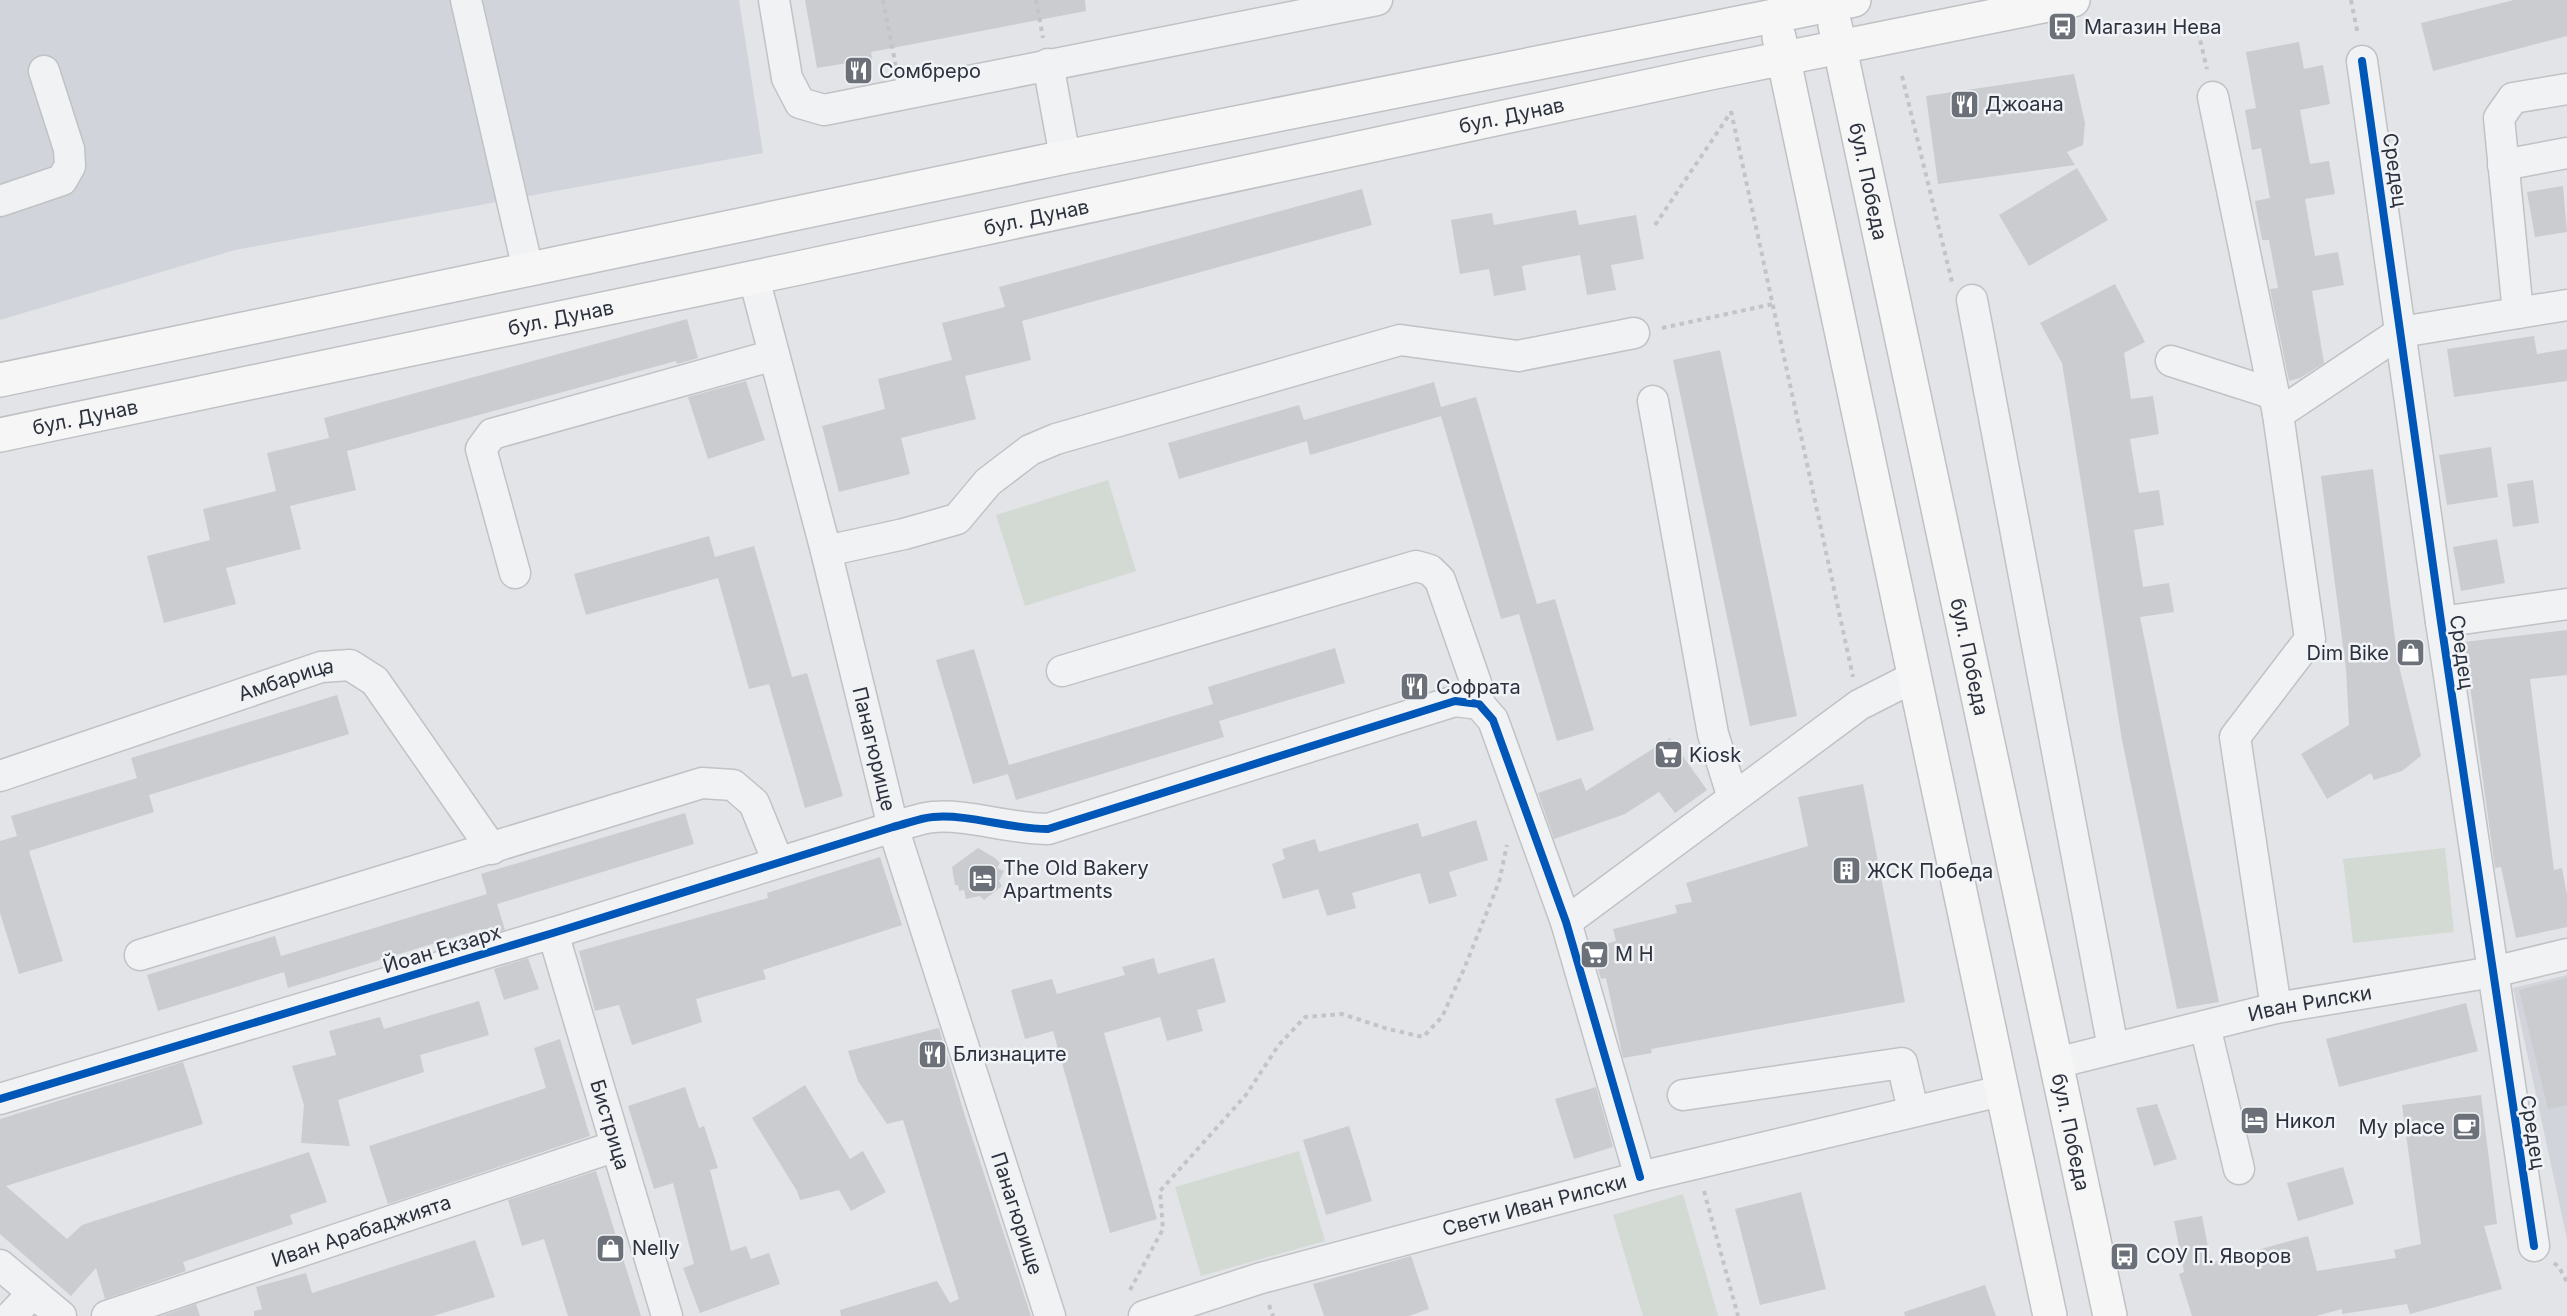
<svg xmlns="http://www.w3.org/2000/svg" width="2567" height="1316" viewBox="0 0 2567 1316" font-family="Inter,sans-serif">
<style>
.built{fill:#d1d4da}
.green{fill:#d3dad3}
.building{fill:#cbcccf}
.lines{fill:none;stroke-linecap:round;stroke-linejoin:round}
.minor-casing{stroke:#c1c2c5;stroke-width:33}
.major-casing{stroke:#bfc1c4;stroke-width:36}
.path{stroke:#c2c5c7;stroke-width:4;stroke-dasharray:4.5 4.5;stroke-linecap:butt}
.minor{stroke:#f1f2f4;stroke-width:30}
.major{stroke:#f6f6f6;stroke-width:33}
.cycleway-casing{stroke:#f1f3f6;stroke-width:11}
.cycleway{stroke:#0057b8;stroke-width:8}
.labels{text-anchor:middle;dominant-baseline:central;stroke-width:5;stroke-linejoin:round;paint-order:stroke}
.poi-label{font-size:20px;fill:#2b323e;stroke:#f1f3f6;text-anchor:start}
.street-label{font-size:20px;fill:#2b323e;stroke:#f1f3f6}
</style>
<rect width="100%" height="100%" fill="#e2e4e7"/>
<g class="built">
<polygon points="0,0 739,0 763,153 235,250 0,320"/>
<polygon points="2567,975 2567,1239 2513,988"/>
</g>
<g class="green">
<polygon points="1108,480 1136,571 1025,606 996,515"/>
<polygon points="2445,848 2454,932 2353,943 2343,859"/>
<polygon points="1299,1151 1325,1241 1201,1276 1175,1187"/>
<polygon points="1683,1194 1718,1316 1643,1316 1613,1215"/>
</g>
<g class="building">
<polygon points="805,0 1085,0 1086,11 871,52 872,59 817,68"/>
<polygon points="2514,0 2567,0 2567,36 2433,71 2421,23"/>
<polygon points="2299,42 2304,69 2323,65 2330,104 2300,110 2310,164 2329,161 2335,194 2305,199 2315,256 2338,252 2344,285 2312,291 2324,363 2300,378 2289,381 2270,289 2278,288 2269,240 2262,240 2255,201 2270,198 2261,148 2252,150 2245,110 2256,108 2246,52"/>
<polygon points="2074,74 2085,123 2083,145 2067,152 2075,165 1938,184 1926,96"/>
<polygon points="2077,168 2108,220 2029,266 1999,215"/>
<polygon points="2563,186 2567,232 2535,237 2527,192"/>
<polygon points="1362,189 1372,225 1022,321 1031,360 965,376 976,419 901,438 910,474 839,492 822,426 885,409 878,379 952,360 942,323 1005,307 999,287"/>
<polygon points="1576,210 1579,225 1636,215 1644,259 1611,265 1616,290 1587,295 1580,255 1522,266 1526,290 1494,296 1489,269 1460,274 1451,220 1492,213 1494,225"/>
<polygon points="2115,284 2145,342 2124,353 2131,399 2153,396 2159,434 2130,439 2139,493 2159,490 2164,525 2134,530 2143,587 2169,583 2174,612 2140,617 2219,1002 2177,1009 2122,740 2062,363 2040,323"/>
<polygon points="687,319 698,358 677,364 676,361 347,451 356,490 290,506 301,549 226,568 236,604 164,623 147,556 210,540 203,509 276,491 267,453 329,438 324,418"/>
<polygon points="2534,336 2537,354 2567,349 2567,381 2454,397 2447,349"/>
<polygon points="1720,350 1797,716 1750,726 1673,360"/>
<polygon points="746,381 765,440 708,459 688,397"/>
<polygon points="1434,382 1441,407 1476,397 1537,604 1555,599 1594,730 1557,741 1519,614 1501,619 1441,416 1310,455 1307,441 1179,479 1168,443 1299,405 1304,420"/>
<polygon points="2491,447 2498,497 2447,505 2439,455"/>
<polygon points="2373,469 2398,662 2421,756 2402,771 2374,780 2371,773 2327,799 2301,754 2349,725 2346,669 2321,476"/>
<polygon points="2533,480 2539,523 2513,527 2507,484"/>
<polygon points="709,536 715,557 754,546 792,677 807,673 843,796 805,808 769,684 749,689 718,578 586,615 574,574"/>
<polygon points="2497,539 2505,583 2461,591 2453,547"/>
<polygon points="2567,630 2567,675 2530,679 2554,870 2562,868 2567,895 2567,927 2516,938 2501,867 2495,868 2464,642"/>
<polygon points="1335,648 1345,683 1219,721 1224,737 1016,800 1008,774 973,784 936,660 974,649 1009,765 1213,704 1208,687"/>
<polygon points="337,695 349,734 149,795 154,812 29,851 63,961 19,974 0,913 0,841 17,836 11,816 137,778 131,758"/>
<polygon points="1670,738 1707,790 1675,813 1659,792 1625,814 1554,839 1538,793 1581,778 1586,791"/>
<polygon points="1863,784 1905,1002 1651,1049 1652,1053 1623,1058 1606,978 1601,979 1592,948 1616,941 1613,929 1677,913 1675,905 1692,902 1686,883 1808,846 1798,797"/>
<polygon points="685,813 694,844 497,904 505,930 483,936 481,929 288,988 284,972 158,1011 147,975 275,936 281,956 487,894 481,874"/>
<polygon points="1476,820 1488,860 1449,872 1457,896 1429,904 1420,873 1352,893 1356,908 1327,916 1318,889 1283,899 1272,864 1285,859 1282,849 1315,839 1319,852 1418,823 1422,837"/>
<polygon points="978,848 995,858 1000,863 997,868 1004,871 999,881 1002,886 984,900 980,896 966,899 964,890 959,891 958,885 955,885 952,867"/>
<polygon points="880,857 902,925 763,970 766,979 696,999 702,1022 632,1045 619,1005 595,1011 579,951 768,898 767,893"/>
<polygon points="528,958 539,989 504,1000 494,969"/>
<polygon points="1154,958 1158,974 1214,958 1226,1002 1197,1010 1203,1031 1167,1041 1160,1017 1104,1033 1157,1219 1110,1233 1053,1031 1025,1039 1011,990 1052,979 1057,994 1125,975 1122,967"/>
<polygon points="2567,978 2567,1105 2548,1109 2519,990"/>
<polygon points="479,1001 489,1035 420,1055 424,1072 338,1100 350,1146 301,1143 304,1105 292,1066 336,1055 329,1031 380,1017 384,1029"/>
<polygon points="2466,1003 2478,1051 2339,1087 2326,1039"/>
<polygon points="939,1028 964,1113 1031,1316 841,1316 840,1310 937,1281 950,1303 959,1299 903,1120 887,1124 858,1081 848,1051"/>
<polygon points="560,1039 590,1136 388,1204 369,1146 546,1088 534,1048"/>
<polygon points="183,1062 203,1124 6,1186 67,1239 82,1225 309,1152 327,1202 290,1215 293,1224 183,1262 186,1271 105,1299 96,1268 71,1296 0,1234 0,1119"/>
<polygon points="805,1085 850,1159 863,1151 886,1192 851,1211 839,1190 800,1200 797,1191 752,1118"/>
<polygon points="685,1087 699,1128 704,1126 718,1168 710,1170 731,1251 746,1246 751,1259 769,1253 780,1284 700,1313 683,1268 694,1264 673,1183 654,1189 628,1106"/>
<polygon points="1596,1087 1613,1147 1574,1159 1555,1099"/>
<polygon points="2481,1095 2497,1224 2484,1226 2502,1289 2410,1314 2407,1304 2342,1314 2342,1309 2316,1316 2192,1316 2179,1274 2184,1272 2174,1221 2202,1216 2211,1263 2308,1236 2317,1271 2396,1258 2394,1250 2421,1244 2402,1105"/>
<polygon points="2157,1104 2177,1159 2154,1166 2136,1108"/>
<polygon points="1349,1126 1372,1201 1326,1215 1303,1140"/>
<polygon points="2343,1167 2354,1204 2298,1221 2287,1183"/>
<polygon points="596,1171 616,1236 641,1316 568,1316 544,1239 522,1246 508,1200"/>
<polygon points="1801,1192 1826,1289 1760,1305 1735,1209"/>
<polygon points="475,1240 495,1297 433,1316 254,1316 254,1311 262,1309 256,1287 306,1273 312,1293"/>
<polygon points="1411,1256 1429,1309 1409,1316 1324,1316 1313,1284"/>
<polygon points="1985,1285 1996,1316 1905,1316 1904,1312"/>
<polygon points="196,1304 200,1316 161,1316"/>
</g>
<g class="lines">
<defs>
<g id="minor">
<polyline points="466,0 528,270"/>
<polyline points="774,0 787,78 800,103 824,110 1377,0"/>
<polyline points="2362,61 2441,622 2534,1246"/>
<polyline points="1048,64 1065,157"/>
<polyline points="2213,97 2278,414"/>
<polyline points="2503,165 2567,153"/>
<polyline points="0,201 62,180 70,166 69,149 44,71"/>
<path id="s1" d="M754 278 826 551 893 827 1050 1316"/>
<polyline points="1972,300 2113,1048"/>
<polyline points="2518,313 2499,118 2513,98 2567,89"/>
<polyline points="2171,361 2274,394"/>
<polyline points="1653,401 1713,734 1733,798"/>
<polyline points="826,551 904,534 957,519 988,482 1030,450 1056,439 1400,340 1518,356 1634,333"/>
<polyline points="515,573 481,449 492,434 774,355"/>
<polyline points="2441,622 2567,604"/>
<polyline points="1062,671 1416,566 1430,570 1440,580 1477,686 1479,704"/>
<path id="s2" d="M0 776 321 667 350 665 375 681 492 849"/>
<polyline points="1566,922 1859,705 1914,677"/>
<path id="s3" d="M553 933 667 1316"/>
<polyline points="140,955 702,783 733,785 754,803 778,862"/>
<polyline points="2276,1008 2235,737 2310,639 2278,414 2401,332 2567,305"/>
<polyline points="2205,1026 2239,1169"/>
<path id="s4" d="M2056 1063 2276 1008 2493 972 2567 954"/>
<polyline points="1683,1095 1902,1063 1913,1110"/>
<path d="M0 1099 553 933 893 827C906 824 920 818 933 817 970 814 1009 829 1048 829L1455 701 1479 704 1493 720 1566 922 1640 1177"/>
<polyline points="0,1265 61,1316"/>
<polyline points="11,1316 33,1293"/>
<path id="s5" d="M107 1316 616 1146"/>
<path id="s6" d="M1144 1316 1261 1278 1640 1177 2001 1091"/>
</g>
<g id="major">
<path id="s7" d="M1835 25 2110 1316"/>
<polyline points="1779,37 2050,1316"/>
<polyline points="0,380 1065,157 1854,0"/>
<path id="s8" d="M0 435 794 269 1710 73 2073 0"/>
</g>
</defs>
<use href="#minor" class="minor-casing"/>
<use href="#major" class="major-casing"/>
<g class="path">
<polyline points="883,0 896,67"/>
<polyline points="1036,0 1043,38"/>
<polyline points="2351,0 2358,35"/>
<polyline points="2196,23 2207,69"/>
<polyline points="1902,76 1952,282"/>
<polyline points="1731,111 1853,677"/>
<polyline points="1655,225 1731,112"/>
<polyline points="1662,328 1773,304"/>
<polyline points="1704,1191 1738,1316"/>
<polyline points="2554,1263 2559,1267 2567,1282"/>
<polyline points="1130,1290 1163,1229 1160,1191 1246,1095 1278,1046 1305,1017 1342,1014 1388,1029 1423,1037 1442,1017 1464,969 1499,882 1507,845"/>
<polyline points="1269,1305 1273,1316"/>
</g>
<use href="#minor" class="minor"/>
<use href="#major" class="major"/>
<defs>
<g id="cycleway">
<polyline points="2362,61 2441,622 2534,1246"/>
<path d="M0 1099 553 933 893 827C906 824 920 818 933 817 970 814 1009 829 1048 829L1455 701 1479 704 1493 720 1566 922 1640 1177"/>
</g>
</defs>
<use href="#cycleway" class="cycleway-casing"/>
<use href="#cycleway" class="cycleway"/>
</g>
<defs>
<symbol id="bus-square" viewBox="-11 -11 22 22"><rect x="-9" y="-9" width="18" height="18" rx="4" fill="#6b7079" stroke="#f1f3f6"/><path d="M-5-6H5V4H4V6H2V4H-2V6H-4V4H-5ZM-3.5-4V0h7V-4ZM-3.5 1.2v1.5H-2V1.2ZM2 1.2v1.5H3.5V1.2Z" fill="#fff"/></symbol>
<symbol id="restaurant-square" viewBox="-11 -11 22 22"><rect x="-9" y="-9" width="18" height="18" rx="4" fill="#6b7079" stroke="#f1f3f6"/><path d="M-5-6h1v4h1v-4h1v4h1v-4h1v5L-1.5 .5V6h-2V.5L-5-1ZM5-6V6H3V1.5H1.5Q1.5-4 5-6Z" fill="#fff"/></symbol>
<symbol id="shop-square" viewBox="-11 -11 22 22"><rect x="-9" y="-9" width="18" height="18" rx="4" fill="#6b7079" stroke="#f1f3f6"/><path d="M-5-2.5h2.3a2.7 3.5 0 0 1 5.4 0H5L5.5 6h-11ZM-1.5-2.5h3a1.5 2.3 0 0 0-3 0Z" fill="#fff"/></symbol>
<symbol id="supermarket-square" viewBox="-11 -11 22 22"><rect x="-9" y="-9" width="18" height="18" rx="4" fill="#6b7079" stroke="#f1f3f6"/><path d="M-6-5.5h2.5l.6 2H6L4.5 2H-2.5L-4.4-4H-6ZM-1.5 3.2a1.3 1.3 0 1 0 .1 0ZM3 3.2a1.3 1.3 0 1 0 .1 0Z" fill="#fff"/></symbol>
<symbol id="building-square" viewBox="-11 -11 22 22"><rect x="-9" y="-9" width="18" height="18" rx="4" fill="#6b7079" stroke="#f1f3f6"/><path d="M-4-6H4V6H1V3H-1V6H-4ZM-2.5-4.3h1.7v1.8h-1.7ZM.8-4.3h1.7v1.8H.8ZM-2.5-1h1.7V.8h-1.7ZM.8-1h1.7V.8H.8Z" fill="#fff"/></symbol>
<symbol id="hotel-square" viewBox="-11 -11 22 22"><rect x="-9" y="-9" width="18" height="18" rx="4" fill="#6b7079" stroke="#f1f3f6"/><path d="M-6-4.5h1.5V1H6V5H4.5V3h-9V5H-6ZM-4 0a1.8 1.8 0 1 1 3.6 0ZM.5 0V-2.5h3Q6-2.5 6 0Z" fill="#fff"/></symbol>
<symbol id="cafe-square" viewBox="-11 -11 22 22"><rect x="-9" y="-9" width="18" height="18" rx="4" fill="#6b7079" stroke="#f1f3f6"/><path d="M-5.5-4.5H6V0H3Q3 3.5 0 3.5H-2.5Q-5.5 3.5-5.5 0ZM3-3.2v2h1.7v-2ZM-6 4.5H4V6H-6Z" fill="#fff"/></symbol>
</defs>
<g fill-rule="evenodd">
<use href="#bus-square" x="2046" y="10" width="33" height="33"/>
<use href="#restaurant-square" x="842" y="54" width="33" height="33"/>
<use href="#restaurant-square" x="1948" y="88" width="33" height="33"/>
<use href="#shop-square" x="2394" y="636" width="33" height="33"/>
<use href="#restaurant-square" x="1398" y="670" width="33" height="33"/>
<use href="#supermarket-square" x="1652" y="738" width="33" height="33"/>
<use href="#building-square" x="1830" y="854" width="33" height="33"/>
<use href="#hotel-square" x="966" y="862" width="33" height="33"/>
<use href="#supermarket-square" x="1578" y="938" width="33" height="33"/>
<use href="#restaurant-square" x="916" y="1038" width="33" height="33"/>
<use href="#hotel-square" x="2238" y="1104" width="33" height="33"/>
<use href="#cafe-square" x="2450" y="1110" width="33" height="33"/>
<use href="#shop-square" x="594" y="1232" width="33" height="33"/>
<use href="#bus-square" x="2108" y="1240" width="33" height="33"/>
</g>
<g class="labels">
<g class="poi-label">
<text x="2084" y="27">Магазин Нева</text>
<text x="879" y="71">Сомбреро</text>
<text x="1985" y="104">Джоана</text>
<text x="2389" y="653" text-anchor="end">Dim Bike</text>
<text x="1436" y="687">Софрата</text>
<text x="1689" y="755">Kiosk</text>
<text x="1003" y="868">The Old Bakery<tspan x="1003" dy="23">Apartments</tspan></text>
<text x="1867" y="871">ЖСК Победа</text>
<text x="1615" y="954">М Н</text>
<text x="953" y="1054">Близнаците</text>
<text x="2275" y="1121">Никол</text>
<text x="2445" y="1127" text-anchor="end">My place</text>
<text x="632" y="1248">Nelly</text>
<text x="2146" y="1256">СОУ П. Яворов</text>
</g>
<g class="street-label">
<text stroke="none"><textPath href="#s8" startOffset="1545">бул. Дунав</textPath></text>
<text transform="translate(2395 170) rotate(82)">Средец</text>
<text stroke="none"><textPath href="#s7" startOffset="160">бул. Победа</textPath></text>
<text stroke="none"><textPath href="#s8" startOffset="1059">бул. Дунав</textPath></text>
<text stroke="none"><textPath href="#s8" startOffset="573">бул. Дунав</textPath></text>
<text stroke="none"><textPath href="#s8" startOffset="87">бул. Дунав</textPath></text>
<text transform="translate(2462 652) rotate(82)">Средец</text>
<text stroke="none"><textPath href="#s7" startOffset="646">бул. Победа</textPath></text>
<text stroke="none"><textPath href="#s2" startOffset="302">Амбарица</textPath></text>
<text stroke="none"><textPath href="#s1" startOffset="486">Панагюрище</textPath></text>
<text transform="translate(442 949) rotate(-17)">Йоан Екзарх</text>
<text stroke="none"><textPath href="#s4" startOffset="261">Иван Рилски</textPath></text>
<text stroke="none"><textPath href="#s3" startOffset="200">Бистрица</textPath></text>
<text transform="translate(2533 1132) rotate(81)">Средец</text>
<text stroke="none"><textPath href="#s7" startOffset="1132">бул. Победа</textPath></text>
<text stroke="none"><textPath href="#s6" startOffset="406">Свети Иван Рилски</textPath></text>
<text stroke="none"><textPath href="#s1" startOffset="972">Панагюрище</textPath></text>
<text stroke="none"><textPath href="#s5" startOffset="268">Иван Арабаджията</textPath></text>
</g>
</g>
</svg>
